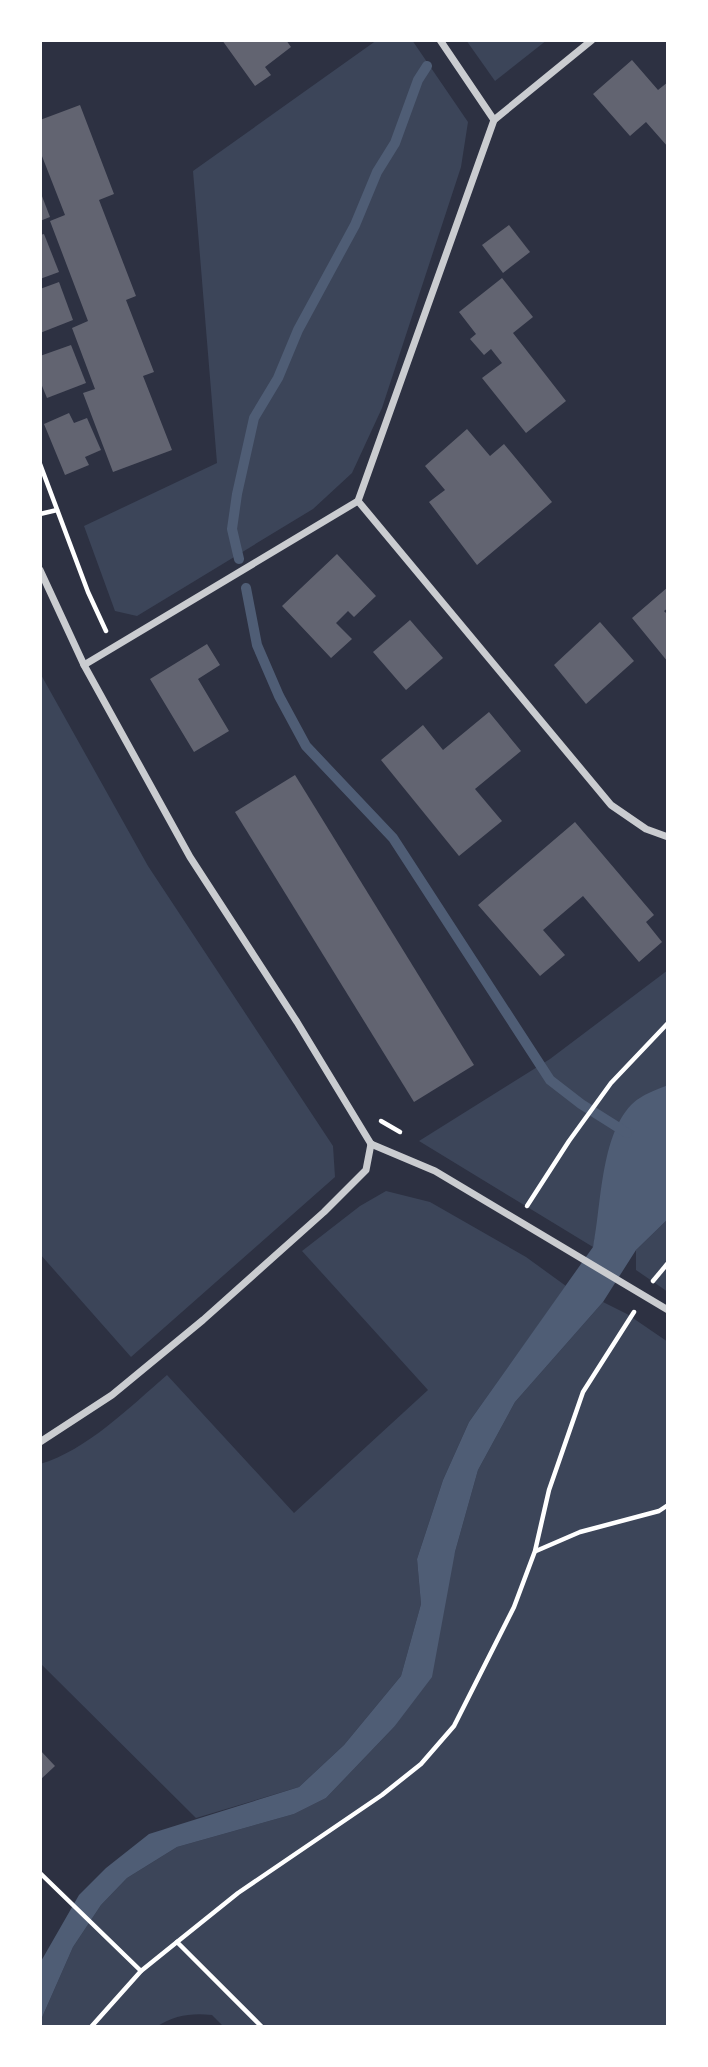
<svg xmlns="http://www.w3.org/2000/svg" width="708" height="2067" viewBox="0 0 708 2067" font-family="Poppins,sans-serif">
<style>
.green{fill:#3c4559}
.water{fill:#4f5d75}
.lines{fill:none;stroke-linecap:round;stroke-linejoin:round}
.stream{stroke:#4f5d75;stroke-width:10}
.building{fill:#626471}
.path{stroke:#fff;stroke-width:4.5}
.minor{stroke:#caccd0;stroke-width:7}
</style>
<rect width="100%" height="100%" fill="#2d3142"/>
<g class="green">
<polygon points="377,40 412,40 468,122 461,167 382,408 352,473 313,509 137,616 115,611 84,526 217,463 193,171"/>
<polygon points="466,40 547,40 495,81"/>
<polygon points="40,673 148,866 333,1146 335,1177 131,1357 40,1254"/>
<polygon points="668,970 668,1085 638,1099 599,1218 593,1247 419,1141 550,1059"/>
<path d="M386 1191 430 1202 526 1257 566 1286 469 1422 443 1480 417 1559 421 1604 401 1676 344 1745 299 1787 196 1818 40 1663V1464C86 1451 131 1406 167 1375L294 1513 428 1390 302 1251 360 1206Z"/>
<polygon points="668,1219 668,1292 636,1270 636,1250"/>
<path d="M603 1302 627 1314 668 1342V2027H224L212 2015C191 2013 175 2015 156 2027H40V2022L73 1947 101 1905 127 1878 177 1847 294 1814 326 1798 394 1727 455 1552 478 1470 515 1402Z"/>
</g>
<path class="water" d="M668 1085V1219L636 1250 603 1302 515 1402 478 1470 455 1552 432 1677 394 1727 326 1798 294 1814 177 1847 127 1878 101 1905 73 1947 40 2022V1963L79 1895 106 1868 149 1834 299 1787 344 1745 401 1676 421 1604 417 1559 443 1480 469 1422 593 1247C602 1205 600 1127 638 1099 647 1093 658 1089 668 1085Z"/>
<g class="lines">
<g class="stream">
<polyline points="239,559 232,529 237,494 254,418 278,378 298,330 355,225 377,172 395,143 418,80 427,66"/>
<polyline points="246,588 257,645 279,696 306,746 393,838 550,1080 581,1104 627,1133"/>
</g>
</g>
<g class="building">
<polygon points="222,40 286,40 291,47 265,67 271,75 255,86"/>
<polygon points="632,60 658,90 668,82 668,147 646,122 630,136 593,94"/>
<polygon points="80,105 114,194 99,200 136,296 126,300 154,372 143,376 172,450 113,472 83,393 95,389 72,328 88,321 50,221 65,215 40,151 40,120"/>
<polygon points="40,191 50,217 40,221"/>
<polygon points="509,225 530,252 503,273 482,245"/>
<polygon points="44,234 59,272 40,279 40,235"/>
<polygon points="502,278 533,317 513,333 566,401 526,433 482,378 502,363 491,349 484,355 470,339 476,334 459,312"/>
<polygon points="59,282 73,320 40,333 40,289"/>
<polygon points="71,345 86,383 47,398 40,381 40,356"/>
<polygon points="69,413 74,423 87,418 101,450 85,457 89,465 65,475 44,424"/>
<polygon points="467,429 490,456 504,444 552,502 477,565 429,502 445,490 425,466"/>
<polygon points="337,554 376,596 354,617 348,611 336,623 352,639 331,658 282,606"/>
<polygon points="668,587 668,608 664,611 668,615 668,662 632,618"/>
<polygon points="410,620 443,658 406,690 373,652"/>
<polygon points="600,622 634,661 586,704 554,665"/>
<polygon points="207,644 220,665 198,679 229,731 194,752 150,679"/>
<polygon points="489,712 521,751 475,789 502,821 459,856 381,760 423,725 443,750"/>
<polygon points="295,775 474,1065 414,1102 235,812"/>
<polygon points="575,822 654,915 646,922 662,942 639,962 583,896 543,930 565,955 540,976 478,905"/>
<polygon points="40,1750 55,1766 40,1780"/>
</g>
<g class="lines">
<g class="path">
<polyline points="40,464 88,592 106,631"/>
<polyline points="40,514 57,510"/>
<polyline points="381,1121 400,1132"/>
<polyline points="527,1206 569,1141 611,1083 668,1023"/>
<polyline points="653,1281 668,1263"/>
<polyline points="536,1551 580,1532 659,1511 668,1505"/>
<polyline points="40,1873 141,1971"/>
<polyline points="177,1942 262,2027"/>
<polyline points="91,2027 141,1971 177,1942 238,1893 382,1795 421,1764 454,1726 514,1607 535,1551 549,1490 583,1392 634,1312"/>
</g>
<g class="minor">
<polyline points="440,40 494,120"/>
<polyline points="358,501 611,805 646,829 668,837"/>
<polyline points="40,570 84,665 190,857 297,1022 371,1144"/>
<polyline points="84,665 358,501 494,120 592,40"/>
<polyline points="371,1144 435,1171 668,1310"/>
<polyline points="40,1442 112,1395 203,1320 324,1212 366,1170 371,1144"/>
</g>
</g>
<rect width="708" height="2067" fill="none" stroke="#ffffff" stroke-width="84"/>
</svg>
